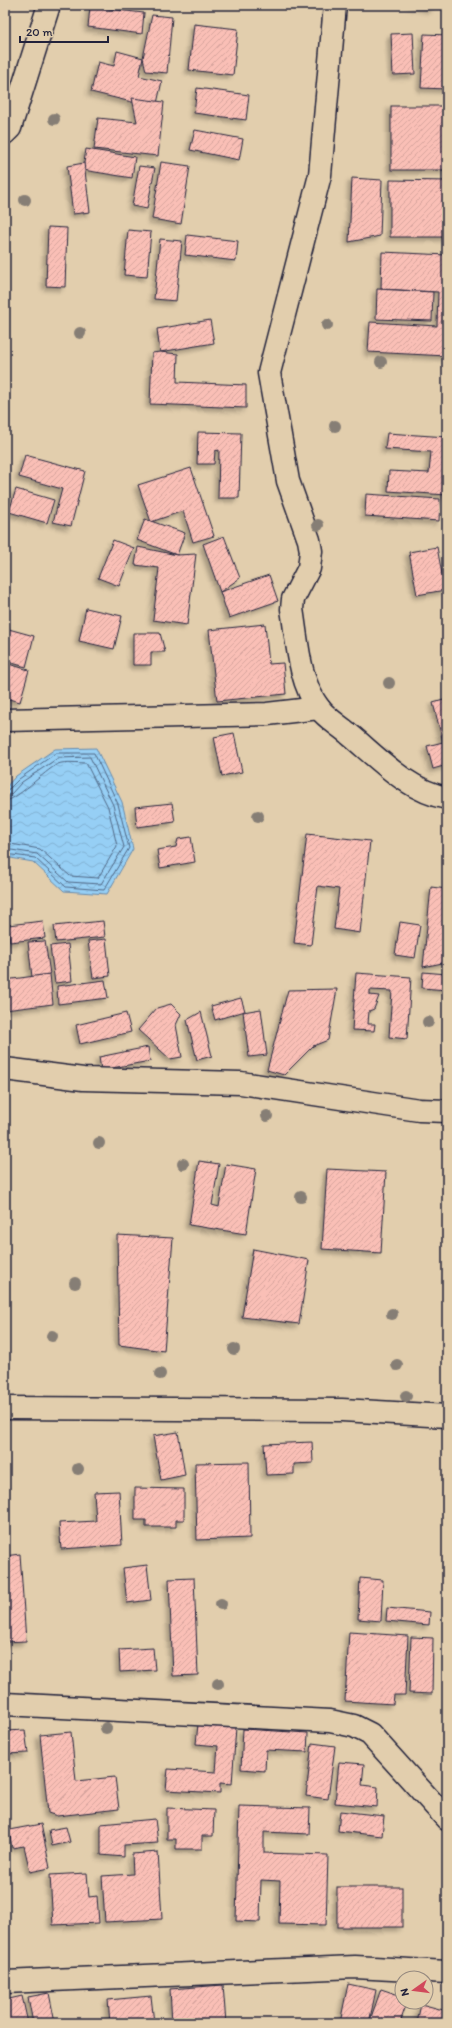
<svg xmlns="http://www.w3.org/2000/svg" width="452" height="2028" viewBox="0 0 452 2028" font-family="Itim,sans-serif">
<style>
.water{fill:url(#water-waves);stroke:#688aab}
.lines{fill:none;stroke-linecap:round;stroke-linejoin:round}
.shore{stroke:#506785;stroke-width:1}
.building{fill:url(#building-hatch);stroke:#22223b;filter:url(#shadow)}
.street-casing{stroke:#22223b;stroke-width:25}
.street{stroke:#e2cead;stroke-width:22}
.tree{fill:#867e75}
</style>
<defs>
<pattern id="water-waves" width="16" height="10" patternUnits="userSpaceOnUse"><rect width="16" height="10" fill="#96cff5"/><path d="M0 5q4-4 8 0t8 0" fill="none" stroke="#81b1d3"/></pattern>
<pattern id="building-hatch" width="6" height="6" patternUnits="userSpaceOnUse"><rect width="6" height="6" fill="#fabfb6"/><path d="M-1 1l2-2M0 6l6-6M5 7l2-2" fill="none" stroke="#d6a49d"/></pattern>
<filter id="shadow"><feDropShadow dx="-3.5" dy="3.5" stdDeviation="2" flood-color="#0004"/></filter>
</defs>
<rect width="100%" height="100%" fill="#e2cead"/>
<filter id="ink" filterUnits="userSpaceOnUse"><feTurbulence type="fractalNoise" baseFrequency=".025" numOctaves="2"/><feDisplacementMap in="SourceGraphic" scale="8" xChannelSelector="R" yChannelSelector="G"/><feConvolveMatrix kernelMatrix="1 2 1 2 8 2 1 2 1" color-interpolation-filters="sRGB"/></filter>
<g filter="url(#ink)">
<polygon class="water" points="96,748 122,802 133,849 107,894 64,891 33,862 5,857 5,788 16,776 55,749"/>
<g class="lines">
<g class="shore">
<polyline points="5,790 9,789 19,779 56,753 94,753 118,804 129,848 104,890 66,887 35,858 5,854"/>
<polyline points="5,795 11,794 22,782 58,758 90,757 113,805 124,847 101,884 68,882 37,854 5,849"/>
<path d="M5 801C16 801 44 771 58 764 65 761 79 763 86 763L108 807 117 846 98 878 70 876 40 849 5 843"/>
</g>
</g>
<g class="building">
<polygon points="412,5 433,5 434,9"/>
<polygon points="90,7 144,13 142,34 88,27"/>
<polygon points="152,15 172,17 167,73 146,71 143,58"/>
<polygon points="194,24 238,29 233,75 189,70"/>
<polygon points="413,33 415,74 393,75 391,34"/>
<polygon points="424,34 447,35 447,89 421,88"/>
<polygon points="117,51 143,58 139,76 162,81 156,108 91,92 98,62 114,66"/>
<polygon points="197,88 249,95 246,120 194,113"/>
<polygon points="132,98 164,102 158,156 94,149 98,118 137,122"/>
<rect x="391" y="106" width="56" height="64"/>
<polygon points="195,130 243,139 239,160 190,150"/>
<polygon points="86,149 135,157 132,178 83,170"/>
<polygon points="161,162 190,166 181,224 152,219"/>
<polygon points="84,163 90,212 73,214 67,166"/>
<polygon points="139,166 155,168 147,209 132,206"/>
<polygon points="352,178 382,180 380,236 349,242"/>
<polygon points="390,180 447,181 447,237 390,237"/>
<polygon points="48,227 67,228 65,287 46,286"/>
<polygon points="128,230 151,232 147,277 124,275"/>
<polygon points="187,235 238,241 236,261 185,255"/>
<polygon points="160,239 182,241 176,301 154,299"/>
<polygon points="382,252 447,255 447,356 368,352 370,322 437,326 438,292 381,289"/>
<polygon points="377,289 433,292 432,321 376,319"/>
<polygon points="210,320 214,343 160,352 157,329"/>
<polygon points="160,352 178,354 177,382 246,385 246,408 150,404 152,353"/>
<polygon points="198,432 241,433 239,498 218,498 219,450 215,451 214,464 197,464"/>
<polygon points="387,433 447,437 447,495 388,491 389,471 429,473 431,452 385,449"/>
<polygon points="25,455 85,471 71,526 53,522 62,489 19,477"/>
<polygon points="191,468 214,536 193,542 183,511 151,522 138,485"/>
<polygon points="5,475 9,476 5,491"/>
<polygon points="16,489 54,500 47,523 9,512"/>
<polygon points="366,494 440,499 439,521 365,516"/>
<polygon points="145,519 185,533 177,555 137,540"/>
<polygon points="224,536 240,578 220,592 203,544"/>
<polygon points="113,540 134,548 119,586 98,578"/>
<polygon points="138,547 177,555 196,554 187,625 153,620 159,568 135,565"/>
<polygon points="437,547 445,590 417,595 409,552"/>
<polygon points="269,575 278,601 229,618 220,592"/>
<polygon points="86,608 122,616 114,649 79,641"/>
<polygon points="265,624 269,664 283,663 286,694 217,701 209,630"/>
<polygon points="5,628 34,636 26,667 5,661"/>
<polygon points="133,633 160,633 165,652 151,652 151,665 133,665"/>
<polygon points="5,663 29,670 20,702 5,698"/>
<polygon points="447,699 447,765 433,769 427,746 443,742 433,703"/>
<polygon points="234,733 242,772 222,776 214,737"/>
<polygon points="172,803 175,822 137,827 135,807"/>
<polygon points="307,834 370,841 360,933 334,929 339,889 318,886 311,945 294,943"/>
<polygon points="191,837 195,862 160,868 157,850 176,847 178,839"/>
<polygon points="431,887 447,889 447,962 423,967"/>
<polygon points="43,921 45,938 10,942 8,925"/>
<polygon points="103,921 105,937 56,942 54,926"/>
<polygon points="400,922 420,925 415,958 395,955"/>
<polygon points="106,939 110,976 93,978 88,941"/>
<polygon points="45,941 50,974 32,977 28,942"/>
<polygon points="68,944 72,981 55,983 50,946"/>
<polygon points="423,972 447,974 447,990 422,988"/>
<polygon points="356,973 411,977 407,1039 389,1037 392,991 370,990 370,995 379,996 374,1009 369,1011 368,1024 375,1024 374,1031 352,1030"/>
<polygon points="50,974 53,1004 5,1010 5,980"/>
<polygon points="105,980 108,998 58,1004 57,986"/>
<polygon points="337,989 328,1040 313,1046 284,1075 267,1070 288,990"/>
<polygon points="241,998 245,1011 215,1020 211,1006"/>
<polygon points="171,1004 181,1014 176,1025 182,1057 170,1059 138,1030 157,1008"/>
<polygon points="261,1009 267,1055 249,1057 243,1012"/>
<polygon points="201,1012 212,1056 197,1060 187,1020"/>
<polygon points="126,1013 131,1032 80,1044 76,1025"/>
<polygon points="148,1047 150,1061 101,1070 99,1057"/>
<polygon points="199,1161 219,1164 212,1205 219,1207 226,1164 256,1169 246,1234 189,1225"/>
<polygon points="327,1169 386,1172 381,1253 322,1249"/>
<polygon points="117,1235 173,1238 164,1351 119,1345"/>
<polygon points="253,1249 309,1260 299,1324 242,1317"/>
<polygon points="178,1432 185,1475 161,1480 153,1436"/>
<polygon points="312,1442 313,1463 294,1464 294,1474 266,1475 264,1444"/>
<polygon points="249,1462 250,1538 197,1540 195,1463"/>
<polygon points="135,1488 184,1489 184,1520 176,1520 176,1527 146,1527 146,1520 135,1520"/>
<polygon points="119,1491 122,1545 61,1549 59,1523 96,1521 94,1492"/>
<polygon points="20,1554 26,1641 5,1642 5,1556"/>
<polygon points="147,1565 151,1600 127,1603 123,1568"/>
<polygon points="194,1578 198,1675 173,1676 169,1579"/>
<polygon points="360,1578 383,1580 381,1621 358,1619"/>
<polygon points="387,1608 430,1612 429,1625 386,1621"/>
<polygon points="349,1632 408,1636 405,1695 394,1695 393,1704 345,1701"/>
<polygon points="411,1637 433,1638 432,1694 409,1693"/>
<polygon points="153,1648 155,1670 120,1672 119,1650"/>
<polygon points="198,1724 236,1727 232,1784 220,1783 220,1793 166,1790 168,1769 216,1772 218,1746 196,1744"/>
<polygon points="243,1729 308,1733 307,1752 266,1750 265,1771 241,1769"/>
<polygon points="25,1730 28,1753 5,1754 5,1731"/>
<polygon points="71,1732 76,1781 115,1777 119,1809 57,1816 48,1813 40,1735"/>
<polygon points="312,1743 335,1746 328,1799 306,1796"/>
<polygon points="339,1762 364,1764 362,1785 378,1787 377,1807 335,1803"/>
<polygon points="239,1806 310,1808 309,1834 264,1832 264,1853 328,1855 326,1925 279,1924 280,1881 261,1880 260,1922 236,1921"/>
<polygon points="167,1808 214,1810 213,1836 202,1836 202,1849 176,1849 176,1839 167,1839"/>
<polygon points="340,1811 384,1816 382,1836 338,1831"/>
<polygon points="155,1819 158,1843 124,1845 124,1857 101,1855 101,1824"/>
<polygon points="41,1824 50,1868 30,1872 24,1846 12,1848 9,1830"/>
<polygon points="66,1827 70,1842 52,1846 49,1830"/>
<polygon points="158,1852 162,1919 105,1922 102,1876 133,1874 132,1854"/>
<polygon points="87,1873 89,1897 97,1896 99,1923 53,1925 50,1875"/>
<rect x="337" y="1887" width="65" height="40"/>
<polygon points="348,1984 376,1990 369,2023 340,2023"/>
<polygon points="223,1985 226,2023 172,2023 170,1989"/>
<polygon points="381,1989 402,1996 402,2002 407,2002 400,2023 369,2023"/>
<polygon points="49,1993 55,2023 33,2023 28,1997"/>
<polygon points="22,1996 28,2023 5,2023 5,2000"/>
<polygon points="151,1996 154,2023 110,2023 108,2000"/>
<polygon points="421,2004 447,2011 447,2023 417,2023"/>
</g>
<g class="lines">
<defs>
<g id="street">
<path d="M335 5 320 175 269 373 288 481 309 540 311 551 309 568 293 599 292 609C297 639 299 683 319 708 326 718 340 726 349 734 378 758 408 791 447 798"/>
<polyline points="5,133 10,128 49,5"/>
<polyline points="5,720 267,714 319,708"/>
<polyline points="5,1069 83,1079 241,1083 419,1110 447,1111"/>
<polyline points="5,1408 342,1410 447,1416"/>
<polyline points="5,1704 330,1721 354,1726 370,1734 447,1819"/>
<polyline points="5,1982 355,1967 447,1972"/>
</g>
</defs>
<use href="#street" class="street-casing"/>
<use href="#street" class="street"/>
</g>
<g class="tree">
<circle cx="54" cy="119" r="6"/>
<circle cx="25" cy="200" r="6"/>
<circle cx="327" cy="325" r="6"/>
<circle cx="80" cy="333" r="6"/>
<circle cx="381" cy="362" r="6"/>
<circle cx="335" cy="426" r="6"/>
<circle cx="318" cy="525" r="6"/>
<circle cx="389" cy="683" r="6"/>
<circle cx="258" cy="816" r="6"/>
<circle cx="428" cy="1022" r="6"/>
<circle cx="267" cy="1116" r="6"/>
<circle cx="99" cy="1143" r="6"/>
<circle cx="183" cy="1164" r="6"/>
<circle cx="301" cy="1197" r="6"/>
<circle cx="75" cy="1283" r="6"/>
<circle cx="392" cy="1314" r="6"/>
<circle cx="52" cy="1336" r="6"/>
<circle cx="234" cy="1349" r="6"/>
<circle cx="397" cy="1365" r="6"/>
<circle cx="160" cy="1374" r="6"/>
<circle cx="406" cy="1396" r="6"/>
<circle cx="78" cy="1469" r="6"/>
<circle cx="221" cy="1604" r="6"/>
<circle cx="218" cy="1684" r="6"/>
<circle cx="106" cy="1728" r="6"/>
</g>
</g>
<rect width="452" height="2028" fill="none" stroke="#e2cead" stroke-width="20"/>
<rect x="10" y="10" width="432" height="2008" fill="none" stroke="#22223b" stroke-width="1.5" filter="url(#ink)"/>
<g transform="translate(414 1990) rotate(256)"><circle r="19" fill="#e2cead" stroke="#95897f"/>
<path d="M0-3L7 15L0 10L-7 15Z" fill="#d1495b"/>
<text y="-6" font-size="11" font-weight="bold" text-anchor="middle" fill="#22223b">N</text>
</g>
<path d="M20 36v6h88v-6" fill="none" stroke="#22223b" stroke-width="2"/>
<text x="26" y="36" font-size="12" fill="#22223b" stroke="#e2cead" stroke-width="3" paint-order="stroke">20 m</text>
</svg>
